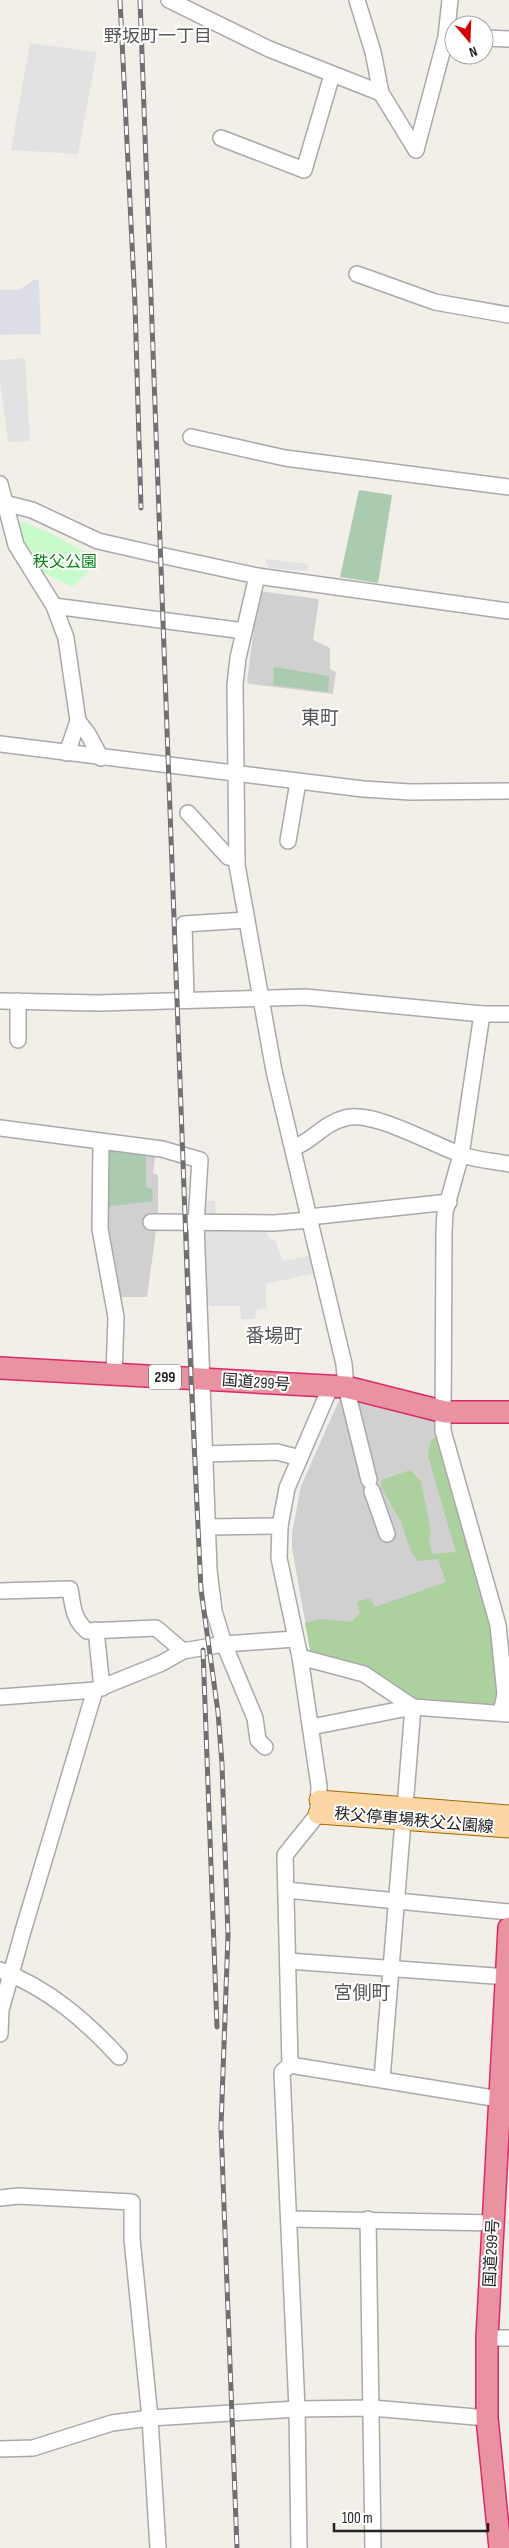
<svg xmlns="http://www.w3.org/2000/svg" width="509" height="2548" viewBox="0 0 509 2548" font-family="'Sofia Sans Condensed','Noto Sans JP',sans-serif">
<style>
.religious{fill:#d0d0d0}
.forest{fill:#add19e}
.cemetery{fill:#aacbaf}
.park{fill:#c8facc}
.parking{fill:#e2e2e2}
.plaza{fill:#dddde8}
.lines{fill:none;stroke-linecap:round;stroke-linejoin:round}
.minor-casing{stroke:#a9a9a9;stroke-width:18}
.major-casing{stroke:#a06b00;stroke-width:21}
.highway-casing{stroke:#dc2a67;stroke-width:24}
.minor{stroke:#fff;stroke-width:15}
.major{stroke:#fcd6a4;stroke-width:19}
.highway{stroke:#e892a2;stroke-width:21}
.rail-casing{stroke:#707070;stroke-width:5}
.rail{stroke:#fff;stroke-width:3;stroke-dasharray:9;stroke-linecap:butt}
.labels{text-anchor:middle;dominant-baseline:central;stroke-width:4;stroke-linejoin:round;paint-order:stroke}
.shield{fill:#fff;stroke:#646464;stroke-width:1}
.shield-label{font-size:15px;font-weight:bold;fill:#222}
.park-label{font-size:16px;fill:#0c8416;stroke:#fff}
.street-label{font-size:16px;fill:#222;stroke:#fff}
.neighbourhood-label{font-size:18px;fill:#555;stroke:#fff}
.quarter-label{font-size:19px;fill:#555;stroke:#fff}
</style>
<rect width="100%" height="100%" fill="#f2efe9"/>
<g class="religious">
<polygon points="259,591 319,599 313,640 330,648 330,669 336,672 333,694 249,684 247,681"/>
<polygon points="102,1145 156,1150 153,1173 158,1175 158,1216 147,1297 117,1297 103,1229"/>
<polygon points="340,1398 356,1398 437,1419 493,1624 311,1655 292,1548 292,1533 301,1486"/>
</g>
<polygon class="forest" points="439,1435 493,1624 499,1705 493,1709 408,1701 311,1655 305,1623 320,1619 351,1622 360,1613 357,1602 370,1598 375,1607 446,1582 438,1559 417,1561 410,1549 401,1522 381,1487 382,1480 410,1470 421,1481 431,1532 429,1538 432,1554 456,1552 428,1456 431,1439 436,1438"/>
<g class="cemetery">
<polygon points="359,490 392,495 378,583 340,577"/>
<polygon points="274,667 329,676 328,692 273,685"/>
<polygon points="104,1147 146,1151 146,1187 152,1189 153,1201 104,1207"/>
</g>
<polygon class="park" points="20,521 48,532 100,560 75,585 70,586 44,573 38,566 18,531 21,528 18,524"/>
<g class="parking">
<polygon points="30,43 97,52 78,154 11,150"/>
<polygon points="25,358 30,441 8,442 0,381 0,360"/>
<polygon points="265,559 308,564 307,571 268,568"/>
<polygon points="201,1201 215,1201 216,1221 201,1221"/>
<polygon points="199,1227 265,1227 269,1238 275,1240 283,1261 314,1255 319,1272 266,1284 266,1309 257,1310 254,1319 241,1319 240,1306 202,1306"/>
</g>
<polygon class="plaza" points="33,280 39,280 41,334 0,335 0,290 19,290"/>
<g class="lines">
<defs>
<g id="minor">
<polyline points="169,0 269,49 381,93"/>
<polyline points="357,0 373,52 381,93 416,150"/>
<polyline points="484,38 509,39"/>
<polyline points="221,138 304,170 332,75"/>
<polyline points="416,150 446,37 450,0"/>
<polyline points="357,274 435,302 509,315"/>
<polyline points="191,437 285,458 509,487"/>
<polyline points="0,484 16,545 54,606 66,638 78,721 67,753"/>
<polyline points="0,502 32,510 98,541 155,554 257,576 509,611"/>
<polyline points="257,576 238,658 235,685 237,865 274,1071 344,1364 346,1387 369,1480"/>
<polyline points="54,606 244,631"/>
<polyline points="78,721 88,734 101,758"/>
<polyline points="0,744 363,789 410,792 509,791"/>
<polyline points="188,813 228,857 237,859"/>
<polyline points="288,841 298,782"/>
<polyline points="186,999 184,924 246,920"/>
<polyline points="0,1001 98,1003 305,997 482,1014 509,1014"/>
<polyline points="18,1001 18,1040"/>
<polyline points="482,1014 461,1155 445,1212 444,1231 443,1431 498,1625 505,1694 501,1713"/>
<polyline points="0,1128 162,1149 200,1160 196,1224 209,1570 214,1611 224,1644 255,1718 258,1740 265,1747"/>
<polyline points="101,1142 100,1229 116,1317 114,1376"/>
<path d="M293 1148C313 1141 322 1124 345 1118 374 1110 433 1145 460 1154 475 1160 493 1161 509 1164"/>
<polyline points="309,1217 449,1202"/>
<polyline points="151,1222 274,1223 310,1220"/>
<polyline points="204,1454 277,1452 300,1458"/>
<polyline points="372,1491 387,1534"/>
<polyline points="208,1527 280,1526"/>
<path d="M0 1591 70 1589C73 1606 73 1619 87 1631L156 1628 183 1651"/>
<polyline points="96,1630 102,1688"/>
<polyline points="300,1657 364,1674 413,1707"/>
<polyline points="0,1697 95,1690 162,1663 183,1651 224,1644 295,1639"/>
<polyline points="311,1727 413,1707 509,1714"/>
<polyline points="405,1807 413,1707"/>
<polyline points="286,1890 509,1912"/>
<polyline points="288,1961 508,1977"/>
<path d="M0 1970C48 1988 85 2020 119 2057"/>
<polyline points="0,2034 1,2010 23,1931 95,1690"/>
<polyline points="290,2065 499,2099"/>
<polyline points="382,2079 403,1821"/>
<polyline points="0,2198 18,2196 132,2202 132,2239 150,2418 158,2548"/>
<polyline points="291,2219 494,2223"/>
<polyline points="368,2219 373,2548"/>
<polyline points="487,2338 509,2338"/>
<polyline points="0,2449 33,2448 112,2423 150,2418 297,2409 372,2408 487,2418"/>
<polyline points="299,2548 297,2409 282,2072 290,2065 285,1855 318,1814 319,1786 300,1657 279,1558 280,1526 287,1488 330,1388"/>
</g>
<g id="major">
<polyline points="319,1800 509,1815"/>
<polyline points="318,1814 509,1828"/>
</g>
<g id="highway">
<polyline points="0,1368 346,1387 445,1412 509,1412"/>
<polyline points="500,2548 487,2418 487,2338 509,1928"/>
</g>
</defs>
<use href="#minor" class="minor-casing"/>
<use href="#major" class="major-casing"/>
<use href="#highway" class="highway-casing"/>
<use href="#minor" class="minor"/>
<use href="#major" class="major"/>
<use href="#highway" class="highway"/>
<defs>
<g id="rail">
<polyline points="120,0 135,304 141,508"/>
<polyline points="140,0 191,1378 201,1590 218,1712 222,1764 228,1935 221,2127 237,2548"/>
<polyline points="203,1650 217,2027"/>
</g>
</defs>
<use href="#rail" class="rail-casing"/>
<use href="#rail" class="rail"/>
</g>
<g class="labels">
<rect class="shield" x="149" y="1364.5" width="32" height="25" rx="4"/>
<g class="shield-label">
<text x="165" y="1377">299</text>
</g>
<g class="park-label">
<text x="65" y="562">秩父公園</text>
</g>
<g class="street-label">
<text transform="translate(256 1383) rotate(4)">国道299号</text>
<text transform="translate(414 1821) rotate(5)">秩父停車場秩父公園線</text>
<text transform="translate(492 2253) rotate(-87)">国道299号</text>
</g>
<g class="neighbourhood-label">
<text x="158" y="36">野坂町一丁目</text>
</g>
<g class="quarter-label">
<text x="320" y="718">東町</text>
<text x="274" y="1336">番場町</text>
<text x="362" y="1993">宮側町</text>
</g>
</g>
<g transform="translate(469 40) rotate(161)"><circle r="24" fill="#ffffff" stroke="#a7a7a7"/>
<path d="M0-4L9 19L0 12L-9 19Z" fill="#d40000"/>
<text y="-8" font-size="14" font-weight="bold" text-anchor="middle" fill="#222222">N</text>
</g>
<path d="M334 2523v8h154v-8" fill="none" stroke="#222222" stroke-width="2.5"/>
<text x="342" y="2523" font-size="15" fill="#222222" stroke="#ffffff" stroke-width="4" paint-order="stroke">100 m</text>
</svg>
